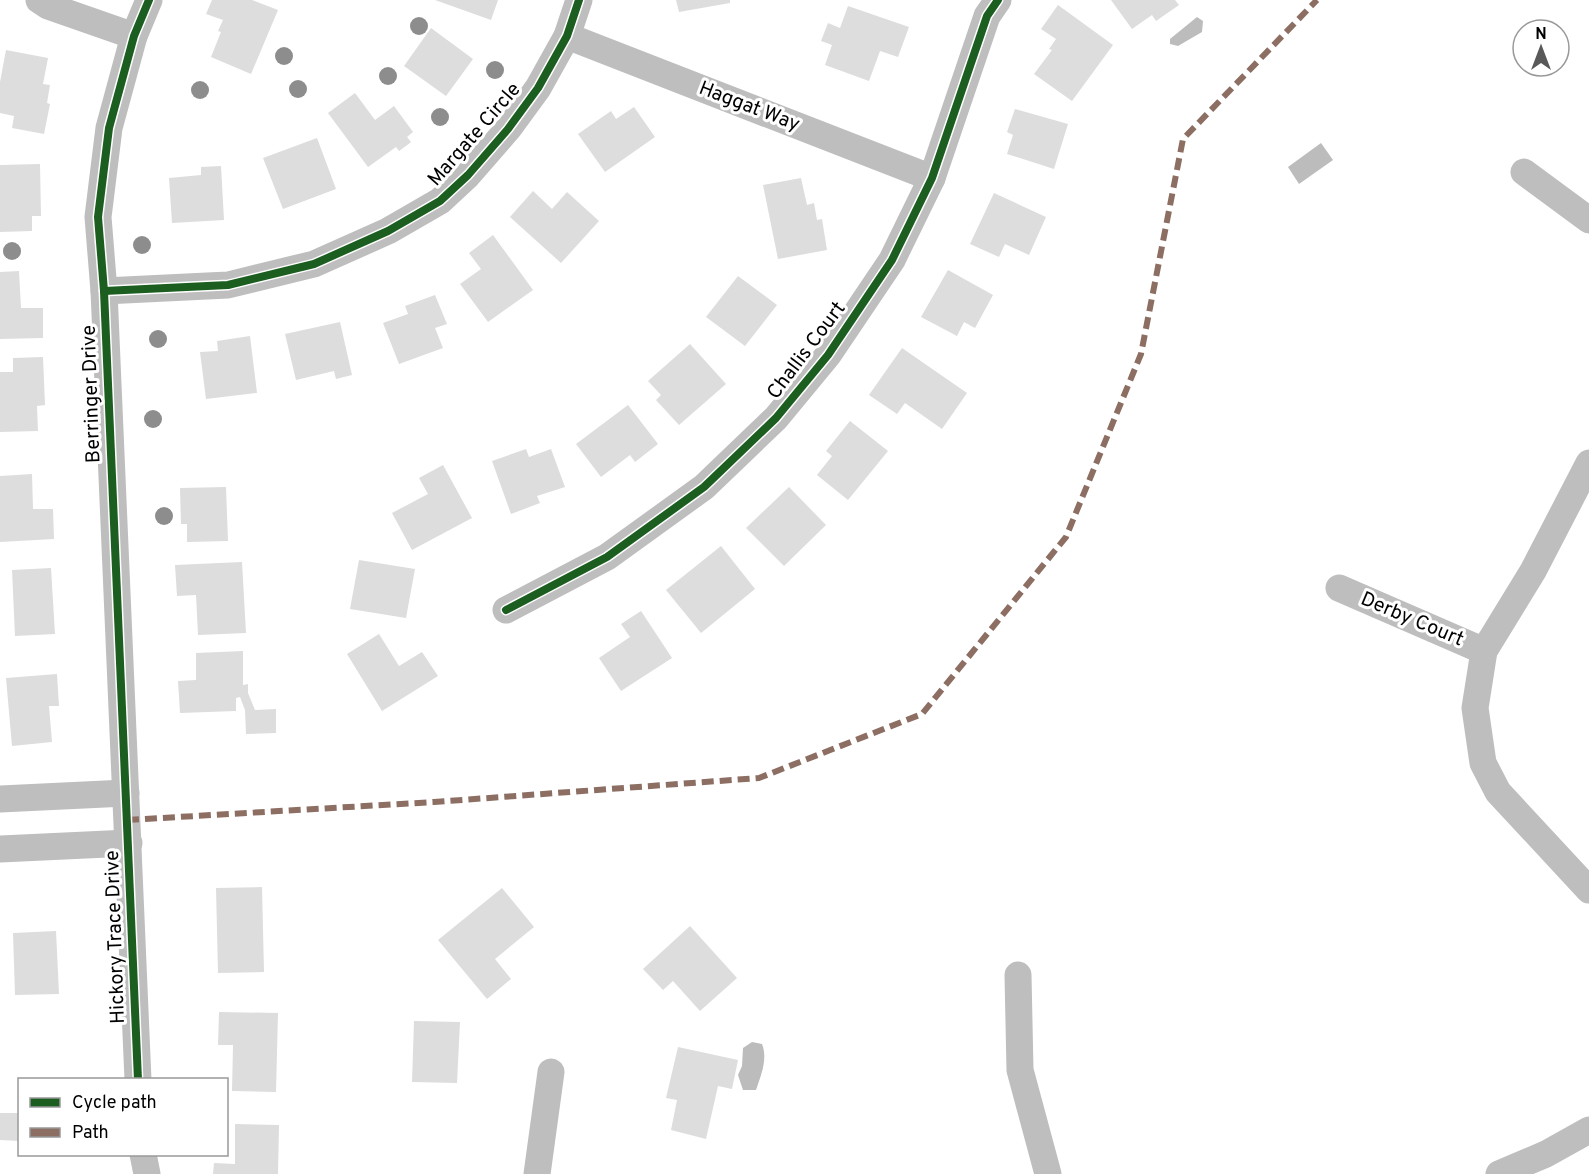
<svg xmlns="http://www.w3.org/2000/svg" width="1589" height="1174" viewBox="0 0 1589 1174" font-family="Overpass,sans-serif">
<style>
.water{fill:#bcbcbc}
.building{fill:#ddd}
.lines{fill:none;stroke-linecap:round;stroke-linejoin:round}
.street{stroke:#bebebe;stroke-width:27}
.quiet{stroke:#8d6e63;stroke-width:6;stroke-dasharray:12 6;stroke-linecap:butt}
.cycleway-casing{stroke:#fff;stroke-width:11}
.cycleway{stroke:#1b5e20;stroke-width:8}
.tree{fill:#8d8d8d}
.labels{text-anchor:middle;dominant-baseline:central;stroke-width:6;stroke-linejoin:round;paint-order:stroke}
.street-label{font-size:20px;fill:#000;stroke:#fff}
</style>
<rect width="100%" height="100%" fill="#fff"/>
<g class="water">
<polygon points="1197,17 1203,21 1202,32 1178,46 1170,44 1170,39"/>
<polygon points="1321,143 1333,160 1299,184 1288,167"/>
<path d="M752 1042 762 1044C768 1059 761 1075 756 1090H743L738 1075 742 1066 743 1048Z"/>
</g>
<g class="building">
<polygon points="212,0 252,0 278,10 251,74 211,57 221,32 218,31 223,20 206,14"/>
<polygon points="435,0 498,0 491,20"/>
<polygon points="676,0 730,0 730,3 679,12"/>
<polygon points="1111,0 1175,0 1179,5 1156,21 1152,15 1132,29"/>
<polygon points="1058,5 1113,45 1072,101 1034,74 1052,50 1049,49 1056,39 1041,29"/>
<polygon points="848,6 909,27 898,57 880,51 869,81 825,65 832,45 821,41 828,23 840,28"/>
<polygon points="431,28 473,59 446,96 404,66"/>
<polygon points="6,50 48,58 43,84 50,85 47,103 50,104 44,134 12,128 14,116 0,113 0,82"/>
<polygon points="355,93 375,120 394,106 413,132 407,137 411,142 406,146 399,151 396,147 368,167 328,113"/>
<polygon points="634,107 655,137 605,172 578,134 611,111 616,119"/>
<polygon points="1015,109 1068,124 1054,169 1007,154 1013,135 1007,132"/>
<polygon points="317,138 336,189 283,209 263,158"/>
<polygon points="40,164 41,216 32,216 32,231 0,232 0,165"/>
<polygon points="221,166 224,220 172,223 169,178 201,175 201,167"/>
<polygon points="801,178 807,205 814,203 817,220 822,219 827,250 778,259 763,185"/>
<polygon points="533,191 552,209 567,192 599,221 561,263 510,217"/>
<polygon points="994,193 1046,217 1029,255 1005,244 999,257 970,244"/>
<polygon points="493,235 533,290 488,322 460,284 481,269 469,253"/>
<polygon points="948,270 993,295 975,328 964,322 957,336 921,317"/>
<polygon points="19,271 21,308 43,308 43,338 0,339 0,272"/>
<polygon points="738,276 777,305 745,346 706,317"/>
<polygon points="435,295 447,324 435,328 443,348 399,364 383,323 408,314 405,306"/>
<polygon points="340,322 352,375 336,379 334,371 296,380 285,334"/>
<polygon points="250,336 257,393 206,399 200,352 218,351 217,341"/>
<polygon points="690,344 726,384 679,425 656,400 661,395 648,381"/>
<polygon points="902,348 967,393 942,429 905,403 897,414 869,395"/>
<polygon points="43,357 45,405 37,406 38,431 0,432 0,372 13,372 13,358"/>
<polygon points="628,405 658,444 635,462 630,455 601,477 576,444"/>
<polygon points="850,421 888,451 848,500 817,475 832,456 826,451"/>
<polygon points="526,449 529,457 551,449 565,487 537,496 540,503 511,514 492,461"/>
<polygon points="443,465 472,518 412,550 392,513 428,494 419,478"/>
<polygon points="32,474 33,509 53,509 54,539 0,542 0,476"/>
<polygon points="226,487 228,541 187,542 187,524 181,524 180,488"/>
<polygon points="789,487 826,525 784,566 746,528"/>
<polygon points="721,546 755,589 701,633 666,590"/>
<polygon points="359,560 415,569 406,618 350,609"/>
<polygon points="242,562 246,633 198,635 196,595 177,596 175,565"/>
<polygon points="51,568 55,634 15,636 12,570"/>
<polygon points="641,611 672,658 621,691 599,658 630,637 621,624"/>
<polygon points="379,634 399,666 422,652 438,676 382,711 347,654"/>
<polygon points="243,651 243,685 248,684 248,693 255,710 276,709 276,733 246,734 245,710 240,697 236,698 236,711 180,713 178,681 196,680 196,653"/>
<polygon points="57,674 59,706 49,706 52,742 12,746 6,678"/>
<polygon points="262,887 264,972 218,973 216,888"/>
<polygon points="502,888 534,927 495,959 511,979 487,999 438,940"/>
<polygon points="690,926 737,978 700,1011 673,981 663,990 643,969"/>
<polygon points="56,931 59,994 15,995 13,933"/>
<polygon points="219,1012 278,1013 276,1092 232,1091 233,1045 218,1045"/>
<polygon points="414,1021 460,1022 457,1083 412,1082"/>
<polygon points="678,1047 738,1060 732,1089 718,1086 706,1139 671,1130 677,1100 666,1098"/>
<polygon points="0,1113 20,1113 20,1141 0,1140"/>
<polygon points="235,1124 279,1125 278,1174 213,1174 214,1163 235,1164"/>
</g>
<g class="lines">
<g class="street">
<polyline points="39,0 48,6 134,36"/>
<polyline points="567,36 932,178"/>
<polyline points="1524,172 1589,220"/>
<polyline points="104,291 228,285 314,264 388,231 440,201 468,175 508,129 538,88 567,36 579,0"/>
<polyline points="1589,463 1533,571 1484,651 1475,708 1483,763 1498,792 1589,890"/>
<polyline points="1339,588 1484,651"/>
<polyline points="506,610 607,557 704,487 776,418 828,355 892,260 932,178 987,16 998,0"/>
<polyline points="0,799 126,793"/>
<polyline points="0,849 129,843"/>
<polyline points="1018,975 1020,1070 1048,1174"/>
<polyline points="138,1080 104,291 98,217 109,128 134,36 149,0"/>
<polyline points="143,1154 147,1174"/>
<polyline points="537,1174 551,1072"/>
<polyline points="1499,1174 1546,1154 1589,1130"/>
</g>
<polyline class="quiet" points="127,820 434,802 759,778 922,714 1066,537 1141,354 1183,139 1317,0"/>
<defs>
<g id="cycleway">
<polyline points="104,291 228,285 314,264 388,231 440,201 468,175 508,129 538,88 567,36 579,0"/>
<polyline points="506,610 607,557 704,487 776,418 828,355 892,260 932,178 987,16 998,0"/>
<polyline points="138,1080 104,291 98,217 109,128 134,36 149,0"/>
</g>
</defs>
<use href="#cycleway" class="cycleway-casing"/>
<use href="#cycleway" class="cycleway"/>
</g>
<g class="tree">
<circle cx="419" cy="26" r="9"/>
<circle cx="284" cy="56" r="9"/>
<circle cx="495" cy="70" r="9"/>
<circle cx="388" cy="76" r="9"/>
<circle cx="298" cy="89" r="9"/>
<circle cx="200" cy="90" r="9"/>
<circle cx="440" cy="117" r="9"/>
<circle cx="142" cy="245" r="9"/>
<circle cx="12" cy="251" r="9"/>
<circle cx="158" cy="339" r="9"/>
<circle cx="153" cy="419" r="9"/>
<circle cx="164" cy="516" r="9"/>
</g>
<g class="labels">
<g class="street-label">
<text transform="translate(749 107) rotate(21)">Haggat Way</text>
<text transform="translate(475 135) rotate(-49)">Margate Circle</text>
<text transform="translate(807 351) rotate(-53)">Challis Court</text>
<text transform="translate(92 394) rotate(-92)">Berringer Drive</text>
<text transform="translate(1412 620) rotate(23)">Derby Court</text>
<text transform="translate(116 937) rotate(-92)">Hickory Trace Drive</text>
</g>
</g>
<rect x="18" y="1078" width="210" height="78" fill="#ffffff" stroke="#999999" stroke-width="1.5"/>
<rect x="30" y="1098" width="30" height="9" fill="#1b5e20" stroke="#999999" stroke-width="1.5"/>
<text x="72" y="1108" font-size="18" fill="#000000">Cycle path</text>
<rect x="30" y="1128" width="30" height="9" fill="#8d6e63" stroke="#999999" stroke-width="1.5"/>
<text x="72" y="1138" font-size="18" fill="#000000">Path</text>
<g transform="translate(1541 48)"><circle r="28" fill="#ffffff" stroke="#999999" stroke-width="1.5"/>
<path d="M0-4.5L10 22L0 15L-10 22Z" fill="#595959"/>
<text y="-9" font-size="16" font-weight="bold" text-anchor="middle" fill="#000000">N</text>
</g>
</svg>
